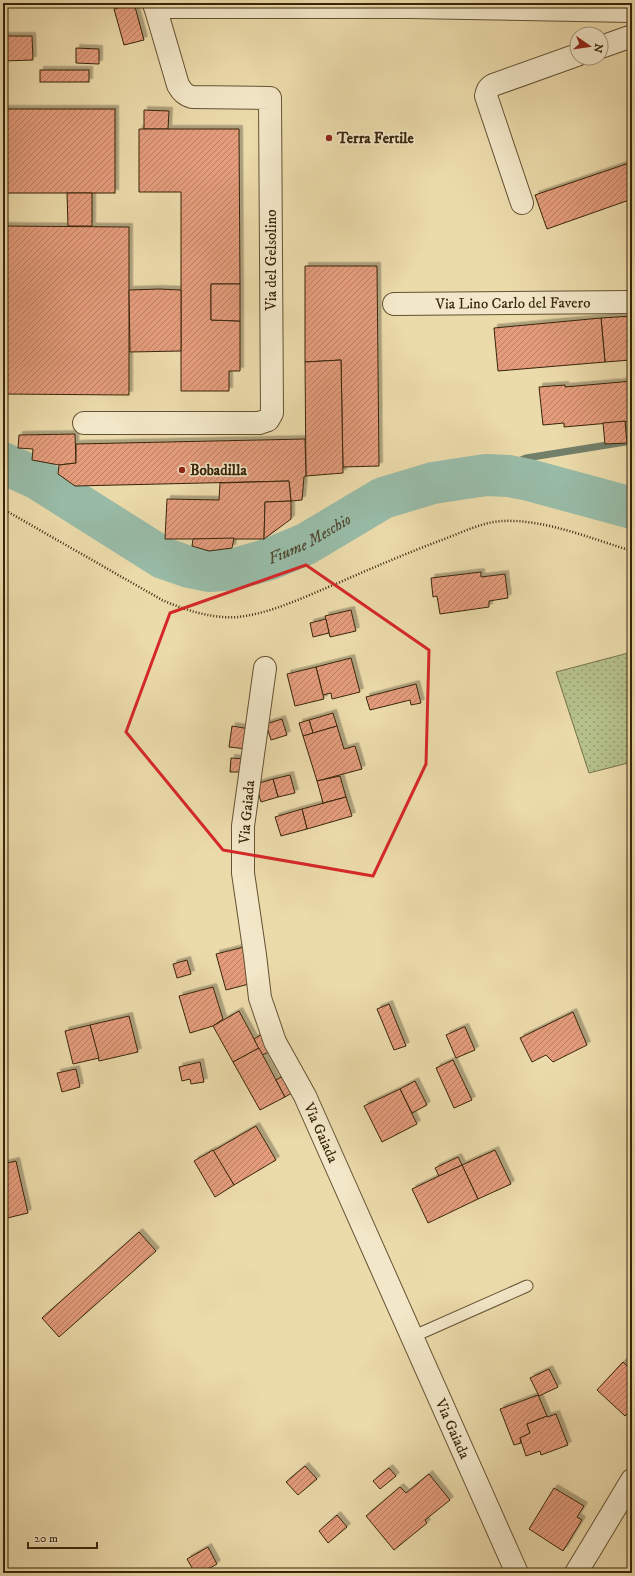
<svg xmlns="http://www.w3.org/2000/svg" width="635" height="1576" viewBox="0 0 635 1576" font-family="'IM FELL DW Pica',serif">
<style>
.grass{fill:url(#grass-dots);stroke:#76724a}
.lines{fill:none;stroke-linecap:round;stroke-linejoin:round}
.stream{stroke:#727f69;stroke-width:7}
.river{stroke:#98bba7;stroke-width:42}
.building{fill:url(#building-hatch);stroke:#38250b;filter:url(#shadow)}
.lane-casing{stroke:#655233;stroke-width:13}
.street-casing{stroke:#655233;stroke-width:24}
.path{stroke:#38250b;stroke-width:2.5;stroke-dasharray:1 2;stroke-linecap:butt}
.lane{stroke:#f2e7c8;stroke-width:11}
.street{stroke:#f2e7c8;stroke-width:22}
.marked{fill:none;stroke:#d62828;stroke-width:3;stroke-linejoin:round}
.poi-dot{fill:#8f2418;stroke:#f2e7c8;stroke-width:1.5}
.labels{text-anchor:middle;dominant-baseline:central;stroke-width:3;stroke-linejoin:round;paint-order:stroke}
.poi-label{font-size:15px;font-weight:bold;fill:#38250b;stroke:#f2e7c8;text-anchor:start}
.street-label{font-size:15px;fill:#38250b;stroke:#f2e7c8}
.water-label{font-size:16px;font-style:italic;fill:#504a32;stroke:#f2e7c8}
</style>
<defs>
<pattern id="grass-dots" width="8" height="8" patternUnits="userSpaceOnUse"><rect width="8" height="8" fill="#b5c08a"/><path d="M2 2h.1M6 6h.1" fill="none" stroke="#949c6f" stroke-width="1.8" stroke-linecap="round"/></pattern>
<pattern id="building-hatch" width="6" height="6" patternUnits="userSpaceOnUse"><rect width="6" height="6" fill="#e49c7b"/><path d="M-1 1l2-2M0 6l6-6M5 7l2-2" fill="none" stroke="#ba7f63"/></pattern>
<filter id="shadow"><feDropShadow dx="3.5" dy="-3.5" stdDeviation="0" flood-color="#0004"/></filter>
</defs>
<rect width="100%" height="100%" fill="#ebdaaa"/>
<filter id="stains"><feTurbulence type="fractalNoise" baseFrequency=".005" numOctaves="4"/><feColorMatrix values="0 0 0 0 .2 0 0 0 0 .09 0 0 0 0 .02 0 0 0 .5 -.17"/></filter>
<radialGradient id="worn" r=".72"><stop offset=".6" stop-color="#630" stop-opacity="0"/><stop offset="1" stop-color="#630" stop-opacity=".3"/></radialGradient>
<polygon class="grass" points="632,652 632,762 589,773 556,672"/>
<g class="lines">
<polyline class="stream" points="486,475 526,458 632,441"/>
<path class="river" id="s1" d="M3 463 38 479 163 558 189 567 209 571 235 569 270 559 306 544 383 498 433 483 486 475 509 476 529 480 632 508"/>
</g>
<g class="building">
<polygon points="134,3 144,40 124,45 114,9"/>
<polygon points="3,36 32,36 33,60 3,61"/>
<polygon points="76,48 99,49 99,64 76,63"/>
<rect x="40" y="70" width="49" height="12"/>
<rect x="3" y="109" width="112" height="84"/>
<polygon points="144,110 169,111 168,129 144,129"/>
<polygon points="139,129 239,129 240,284 211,284 211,320 240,321 240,371 229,371 229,391 181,391 181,192 139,192"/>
<polygon points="632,162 632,199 547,229 535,195"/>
<polygon points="67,193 92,193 92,226 68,226"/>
<polygon points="3,226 129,227 129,395 3,394"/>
<polygon points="305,266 377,266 379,466 343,467 341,360 305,362"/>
<polygon points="211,284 240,284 240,321 211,320"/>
<polygon points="159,289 181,290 181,351 130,352 129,290"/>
<polygon points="632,316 632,346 629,347 631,360 605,362 601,318"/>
<polygon points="601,318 605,362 498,371 494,328"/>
<polygon points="341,360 343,473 306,476 305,362"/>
<polygon points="632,381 632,421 564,427 564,423 543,425 539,387 565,385 565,387"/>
<polygon points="625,421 627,443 605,444 603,423"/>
<polygon points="75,434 76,463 59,465 32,460 33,449 18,448 19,435"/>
<polygon points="305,439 306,476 304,477 302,500 291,501 289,481 75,486 58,474 59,465 76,463 76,444"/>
<polygon points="289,481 291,501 265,502 264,539 165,539 167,499 219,500 220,483"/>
<polygon points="291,501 291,519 264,539 265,502"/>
<polygon points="234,538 232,548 209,551 192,546 193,539"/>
<polygon points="481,572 481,577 505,574 508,598 489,601 489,607 440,614 437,596 433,597 431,578"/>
<polygon points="351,610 356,631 330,637 325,616"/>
<polygon points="326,619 329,633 313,637 310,623"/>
<polygon points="351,658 360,692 332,699 331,693 323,695 316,667"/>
<polygon points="316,667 324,699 295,706 287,674"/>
<polygon points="416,684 421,703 411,705 410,700 370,710 366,697"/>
<polygon points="333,713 337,726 313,733 309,720"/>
<polygon points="282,719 287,735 271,740 266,724"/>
<polygon points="309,720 313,733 303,736 299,723"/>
<polygon points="232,726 250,729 247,749 229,747"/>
<polygon points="337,726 344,749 355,746 362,769 317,781 303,736"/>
<polygon points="231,758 246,759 245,772 230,772"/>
<polygon points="290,775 295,793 278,797 273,779"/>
<polygon points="340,776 346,797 323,803 317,781"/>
<polygon points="273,779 278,797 261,802 256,784"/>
<polygon points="346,797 352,816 307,829 302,809"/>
<polygon points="302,809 307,829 281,836 275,817"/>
<polygon points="244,947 253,983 226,990 216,954"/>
<polygon points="187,960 191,974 177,978 173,964"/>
<polygon points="213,987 223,1019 213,1026 190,1033 179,996"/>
<polygon points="389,1004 406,1046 394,1050 377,1009"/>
<polygon points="239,1011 259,1048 233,1062 213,1026"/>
<polygon points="573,1012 587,1045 553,1062 546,1055 532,1062 520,1038"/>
<polygon points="129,1016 138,1052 99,1061 90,1025"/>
<polygon points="90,1025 99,1058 73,1064 65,1031"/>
<polygon points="464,1027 465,1027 475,1050 456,1058 446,1035"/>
<polygon points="262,1034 271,1051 262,1055 254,1039"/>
<polygon points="259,1048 285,1097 260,1110 233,1062"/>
<polygon points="453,1060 472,1100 454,1108 436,1068"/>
<polygon points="200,1062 204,1082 191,1084 190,1079 182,1081 179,1067"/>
<polygon points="76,1069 80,1087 62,1092 57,1073"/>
<polygon points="287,1074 297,1090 285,1097 276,1080"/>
<polygon points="415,1081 427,1105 412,1113 400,1089"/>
<polygon points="400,1089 417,1124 382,1142 364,1106"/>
<polygon points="256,1126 276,1160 234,1185 213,1151"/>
<polygon points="213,1150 234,1185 215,1197 194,1161"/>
<polygon points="495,1150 511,1184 478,1199 462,1165"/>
<polygon points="458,1157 462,1165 439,1176 435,1168"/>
<polygon points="16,1161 28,1213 3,1219 3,1164"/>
<polygon points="462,1165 478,1199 428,1223 412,1189"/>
<polygon points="139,1232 156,1251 59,1337 42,1318"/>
<polygon points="623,1362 632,1371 632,1409 625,1416 597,1390"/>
<polygon points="549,1369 558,1387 539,1396 530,1378"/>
<polygon points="538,1395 547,1416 527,1424 530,1433 520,1438 521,1443 514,1445 500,1409"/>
<polygon points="556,1414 568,1445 541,1455 540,1451 526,1456 520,1438 530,1433 527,1424 547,1416 547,1417"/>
<polygon points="305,1466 317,1479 298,1495 286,1482"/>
<polygon points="389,1468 396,1476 380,1489 373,1481"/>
<polygon points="429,1474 450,1500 425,1520 427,1523 394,1550 366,1516 400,1487 406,1493"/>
<polygon points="554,1488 584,1506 577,1517 582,1520 563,1551 529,1529"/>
<polygon points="337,1515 347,1527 328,1543 319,1531"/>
<polygon points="208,1547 217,1564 201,1573 195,1573 187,1559"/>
</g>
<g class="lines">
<defs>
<polyline id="lane" points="412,1337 527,1286"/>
<g id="street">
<polyline points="155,7 410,7 632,11"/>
<polyline points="601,47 632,36"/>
<path d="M522 203 486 96C487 91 488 88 493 85L577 55"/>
<path id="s2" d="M394 304 632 302"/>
<path d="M84 423H259L268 420 272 413 270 98 192 97C185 95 182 92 178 85L154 3"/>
<path id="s3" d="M265 668 243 826V873L255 955 260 998 275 1042 305 1096 517 1573"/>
<polyline points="576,1573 632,1480"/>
</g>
</defs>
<use href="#lane" class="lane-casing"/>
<use href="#street" class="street-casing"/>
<path class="path" d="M3 509 162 600C185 610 212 619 238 617 273 613 306 596 338 583 372 568 405 554 439 541 459 534 481 522 503 521 545 519 592 539 632 551"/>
<use href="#lane" class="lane"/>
<use href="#street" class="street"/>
</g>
<path class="marked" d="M306 565 429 650 426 764 373 876 223 850 126 732 170 613Z"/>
<g class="poi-dot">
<circle cx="329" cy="138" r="4"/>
<circle cx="182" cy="470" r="4"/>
</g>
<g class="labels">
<g class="poi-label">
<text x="337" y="138">Terra Fertile</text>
<text x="190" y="470">Bobadilla</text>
</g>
<g class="street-label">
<text transform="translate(271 260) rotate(-90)">Via del Gelsolino</text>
<text stroke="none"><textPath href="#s2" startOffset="119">Via Lino Carlo del Favero</textPath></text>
<text transform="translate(247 812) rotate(-85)">Via Gaiada</text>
<text stroke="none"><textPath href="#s3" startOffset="481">Via Gaiada</textPath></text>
<text stroke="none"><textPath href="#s3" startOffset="805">Via Gaiada</textPath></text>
</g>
<g class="water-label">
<text stroke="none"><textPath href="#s1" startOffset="341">Fiume Meschio</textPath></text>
</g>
</g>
<rect width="635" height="1576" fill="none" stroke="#ebdaaa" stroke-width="16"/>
<rect x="4" y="4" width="627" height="1568" fill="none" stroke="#38250b" stroke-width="2"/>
<rect x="8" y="8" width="619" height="1560" fill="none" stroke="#38250b"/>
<g transform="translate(589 46) rotate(103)"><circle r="19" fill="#f2e7c8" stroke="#a8997c"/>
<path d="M0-3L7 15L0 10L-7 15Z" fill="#8f2418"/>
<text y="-6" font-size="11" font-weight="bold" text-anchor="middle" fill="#38250b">N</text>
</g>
<path d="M28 1542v6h69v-6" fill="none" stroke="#38250b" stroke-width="2"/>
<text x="34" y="1542" font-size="12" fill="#38250b" stroke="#f2e7c8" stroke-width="3" paint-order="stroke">20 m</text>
<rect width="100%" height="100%" filter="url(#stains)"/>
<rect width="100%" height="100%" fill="url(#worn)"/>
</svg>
